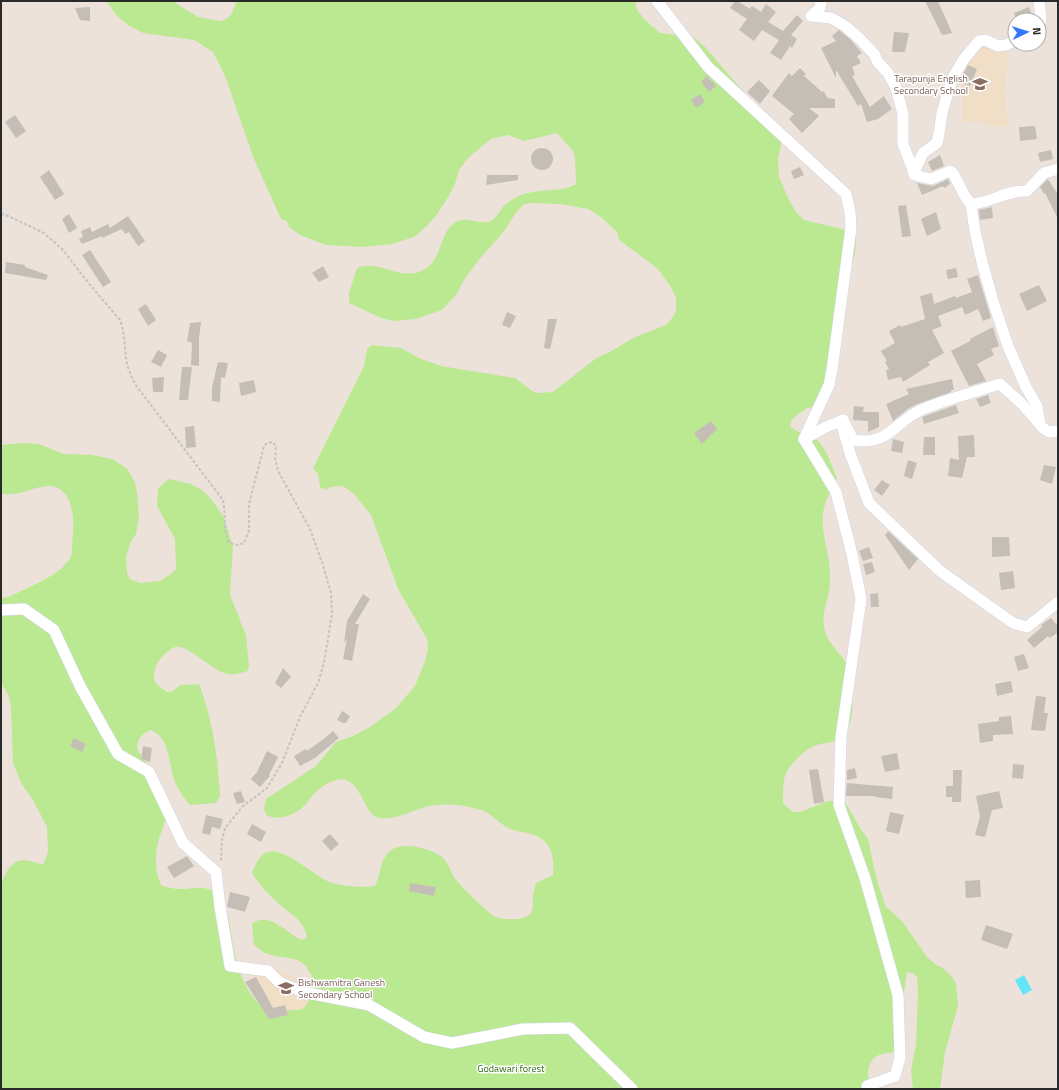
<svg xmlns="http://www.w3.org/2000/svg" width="1059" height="1090" viewBox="0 0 1059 1090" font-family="'Titillium Web',sans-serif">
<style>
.education{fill:#f1dec7}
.green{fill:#bbe991}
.water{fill:#63e6f9}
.building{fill:#c4beb6}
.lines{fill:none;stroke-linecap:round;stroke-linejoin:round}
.street-casing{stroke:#cfd6e4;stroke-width:12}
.path{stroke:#c3c3c3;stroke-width:2;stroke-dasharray:3 2;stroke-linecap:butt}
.street{stroke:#fff;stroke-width:11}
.labels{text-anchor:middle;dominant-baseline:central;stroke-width:3;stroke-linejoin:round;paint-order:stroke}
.education-label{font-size:10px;fill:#785e54;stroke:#fff;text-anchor:end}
.park-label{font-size:10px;fill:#326d13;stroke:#fff}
</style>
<rect width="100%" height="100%" fill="#ede2da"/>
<g class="education">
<polygon points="980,36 1009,47 1005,88 1008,126 997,127 978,121 962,122 962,87 949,81"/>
<polygon points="265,965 276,968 322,992 317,1004 302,1009 275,1014 249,972"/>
</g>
<path class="green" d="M106 1H174L177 4 198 17 220 21 226 19 231 15 237 1H638L635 4 637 10 644 19 660 33 693 37 705 47 780 134 781 146 778 158 779 177 789 200 796 212 804 220 847 230 856 238 855 254 852 263 836 373 813 407 807 408 792 419 790 426C798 434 801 431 810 435 825 442 831 464 837 478 832 489 824 502 823 514 821 537 832 560 830 583 829 603 819 612 826 634 830 645 842 655 848 666 853 675 853 703 852 714 851 724 845 736 835 741 829 743 822 743 817 745 804 749 788 765 784 779 783 786 783 795 783 803L793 812H800L828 801H842L847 805 862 831 868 839 877 881 886 907 902 921 927 957 935 964 943 968 953 978 956 984 958 1006 945 1052 940 1089H913L911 1070 916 1045 918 993 917 977 912 973 907 972 901 1012 898 1051C892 1053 884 1053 879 1055 866 1061 865 1079 874 1089H1V884C11 859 19 856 43 865L48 852 47 827 33 800 21 783 13 763 11 708 9 696 1 683V598L9 597C23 590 53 577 63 567 65 564 69 560 71 557 72 554 72 548 72 545 74 528 76 493 55 487 41 482 17 499 1 493V445L24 443 39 444 64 454 92 455 112 459 125 467 128 470 135 483 137 493 139 516 136 534 131 541 126 557 127 573 130 579 140 583 160 581 171 574 176 569 175 539 157 506 158 489 164 483 169 479 191 484 202 490 212 500 223 516 233 546 230 595 246 635 249 666 248 671C241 673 231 676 224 673 212 669 189 647 179 647 174 646 170 650 166 653 159 659 154 667 154 677 154 685 162 688 167 692L173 691 180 685 199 684C213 720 218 758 220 796L216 803 191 805C184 799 179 791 175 782 168 765 171 738 151 730 142 733 138 738 137 748 144 764 161 775 163 792 165 801 166 812 165 820 164 826 161 833 159 838 155 854 154 872 162 886 168 887 174 889 180 889 189 889 199 886 208 889 230 896 230 932 234 950 237 967 247 997 263 1006 271 1010 283 1011 292 1010 297 1010 300 1010 304 1008 310 1003 314 983 312 976 311 974 308 971 307 968 299 954 277 960 263 952 260 950 257 947 254 945L252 923C272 912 285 933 302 940L307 937C304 920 290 914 279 904 269 895 259 885 252 873 255 866 259 854 268 852 284 846 315 877 332 883 342 886 365 888 375 886 381 875 380 858 391 850 403 841 434 849 444 859 450 865 451 874 456 880 461 886 489 914 494 916 502 920 522 921 529 915 535 910 532 902 533 895 534 891 535 887 536 883L553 875C555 856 551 840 531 834 524 832 517 832 511 829 501 825 494 817 486 812 480 809 463 805 456 805 448 804 437 805 429 806 415 809 390 823 376 817 363 811 360 775 337 780 330 781 319 788 314 794 310 798 307 804 302 808 292 816 278 821 266 815L264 809 266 799 316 766 336 742 353 736 370 727 396 708 415 686 425 661 428 648 427 639 398 589 371 515 354 494 343 486 330 487 326 490 320 487 318 474 313 468 364 366 367 349 372 345 401 348 421 359 441 366 515 378 532 391 538 393 553 392 595 359 613 350 633 338 666 325 673 317 676 311V298L671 287 657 268 619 240 617 232 601 217 588 209 560 204 531 203 523 205 515 214 505 230 478 261 464 280 456 295 442 310 416 319 394 321 381 318 349 303V293L357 268C378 259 397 279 419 272 445 263 437 230 458 221 468 217 478 224 488 222 497 220 499 210 505 205 508 202 513 199 517 197 536 187 559 194 576 184L575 157 573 151 557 133 524 141 508 135 491 139 468 158 459 170 455 184 448 197 438 213 427 226 414 237 392 244 363 247 326 245 300 235 289 227 287 221 281 219 254 159 225 76 213 52 194 40 143 33 129 26 117 16Z"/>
<polygon class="water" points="1024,975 1032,990 1023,995 1015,980"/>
<g class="building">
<polygon points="735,1 737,1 750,9 752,6 761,12 766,4 776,12 768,22 783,31 797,15 803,21 791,35 797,39 792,48 790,46 781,60 770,53 779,40 762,30 754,41 739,30 747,19 730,8"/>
<polygon points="925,1 938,1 952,33 942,35"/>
<polygon points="90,7 90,21 80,20 75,8"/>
<polygon points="1029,7 1034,20 1017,20 1014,13"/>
<polygon points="839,30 851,40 862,53 857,56 861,63 852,67 855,75 852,76 870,107 884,96 892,109 878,119 867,122 861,104 858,106 836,70 836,78 821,48 836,41 832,36"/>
<polygon points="894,32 909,33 905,52 892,52"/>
<polygon points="968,65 977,69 970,86 959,82"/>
<polygon points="800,68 806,74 804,76 822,92 824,91 827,98 835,99 835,108 809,108 819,116 802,133 789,119 794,114 772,96 789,73 792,76"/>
<polygon points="707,76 716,86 709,92 701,82"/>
<polygon points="759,80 770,91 760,104 747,92"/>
<polygon points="700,94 705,102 696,108 691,100"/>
<polygon points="15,115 26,131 16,138 5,122"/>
<polygon points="1035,126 1037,139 1020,141 1019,127"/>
<circle cx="542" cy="159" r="11"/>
<polygon points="1051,150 1053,159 1040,162 1038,153"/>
<polygon points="940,155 944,166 932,171 928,162"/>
<polygon points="800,167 804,175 794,179 791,171"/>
<polygon points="49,170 64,194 55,200 40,177"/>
<polygon points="487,175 518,175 518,180 486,185"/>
<polygon points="948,179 950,184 944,188 943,186 922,195 917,183 933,186"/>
<polygon points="1048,179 1058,195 1058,219 1045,193 1044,194 1040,187"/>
<polygon points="906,205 911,236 902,237 898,206"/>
<polygon points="992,207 993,218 980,220 979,210"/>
<polygon points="936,212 941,229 927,236 921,219"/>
<polygon points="69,214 77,228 69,233 62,219"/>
<polygon points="128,216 145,241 138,246 129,232 125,234 122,229 102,238 102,236 82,244 79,239 83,237 81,231 90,227 92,232 108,224 110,228"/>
<polygon points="90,250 111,282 103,287 82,255"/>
<polygon points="6,262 25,265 25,267 48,275 46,280 5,273"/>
<polygon points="323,266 329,277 319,282 312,273"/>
<polygon points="956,268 958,277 948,279 946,270"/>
<polygon points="978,275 991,318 983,321 978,309 965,315 962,307 938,316 942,326 932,330 944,353 928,362 930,365 903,382 901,377 888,380 886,370 889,369 885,362 887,361 881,351 895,343 889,331 900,325 901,327 925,319 920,296 932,293 934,304 955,296 956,298 972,292 967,279"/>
<polygon points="1039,285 1047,301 1027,311 1019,294"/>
<polygon points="146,304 156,320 148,326 138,309"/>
<polygon points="507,312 516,316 510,328 502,325"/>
<polygon points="548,319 557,319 550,349 544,348"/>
<polygon points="201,322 199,339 199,366 191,365 192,343 187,341 190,323"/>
<polygon points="993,327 999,346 991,349 994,355 977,364 986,381 969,386 951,351 970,341 970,339"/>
<polygon points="158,350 167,355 161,367 151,362"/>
<polygon points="218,362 228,363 225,378 221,377 220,402 212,401 212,387"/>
<polygon points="182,367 192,367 188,400 179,400"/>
<polygon points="164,377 163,392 153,392 152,378"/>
<polygon points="952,379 954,390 951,390 951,392 920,403 909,408 893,421 886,404 909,394 906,389"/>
<polygon points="254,380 256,392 241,396 239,383"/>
<polygon points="988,395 991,403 980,407 976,399"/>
<polygon points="956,405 959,413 924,424 922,417"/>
<polygon points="854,406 864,407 863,412 879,412 879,427 868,432 868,421 853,420"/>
<polygon points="711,421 717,429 702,444 694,433"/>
<polygon points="194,426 196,447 186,448 185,427"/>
<polygon points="974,435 975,457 967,457 962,478 948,476 950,458 959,460 958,436"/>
<polygon points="924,437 935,437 935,455 923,455"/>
<polygon points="893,439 904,442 902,453 891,451"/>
<polygon points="908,460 917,463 912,479 904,476"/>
<polygon points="1044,465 1056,467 1052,484 1040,480"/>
<polygon points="882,480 890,485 882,496 874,490"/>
<polygon points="888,531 918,559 909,570 885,535"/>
<polygon points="992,537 1009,537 1010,556 992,557"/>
<polygon points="869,547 873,558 863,561 859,551"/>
<polygon points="872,562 875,572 866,575 863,564"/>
<polygon points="1013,571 1015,588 1001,590 999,573"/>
<polygon points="878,593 879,607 871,607 870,594"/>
<polygon points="363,594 370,599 355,624 359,624 352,661 343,659 347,638 344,643 347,621"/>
<polygon points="1051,618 1058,626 1058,632 1050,638 1048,636 1034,648 1027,640 1042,627 1041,625"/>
<polygon points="1024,654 1029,668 1018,671 1014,657"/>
<polygon points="283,668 291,677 281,688 275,683"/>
<polygon points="1011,681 1013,692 997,696 995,684"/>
<polygon points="1036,696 1046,697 1044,713 1048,713 1045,731 1031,730"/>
<polygon points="342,711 350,716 346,723 343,723 337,720"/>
<polygon points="1011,716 1013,734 993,735 993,741 980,743 978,724 999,721 999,717"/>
<polygon points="333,731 339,738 315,758 300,766 294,756 306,749 307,751 325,738"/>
<polygon points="74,738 86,744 82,752 70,746"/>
<polygon points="143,746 152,748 150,762 141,759"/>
<polygon points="267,751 278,757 269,775 270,776 260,787 251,779 257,772"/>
<polygon points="897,753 900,769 885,772 881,756"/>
<polygon points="1013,764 1024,765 1023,779 1012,778"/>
<polygon points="855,768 857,778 847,780 847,770"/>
<polygon points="818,769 824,802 814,804 809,770"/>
<polygon points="953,770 962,770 961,802 952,802 952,797 946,797 946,786 953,786"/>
<polygon points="847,783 893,787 892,799 875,797 875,796 846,796"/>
<polygon points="241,791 245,802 237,804 233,793"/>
<polygon points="999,791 1003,808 992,810 985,837 975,835 980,816 976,796"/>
<polygon points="890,812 904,815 899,834 886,831"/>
<polygon points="206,815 223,819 220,829 212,827 210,835 202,833"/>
<polygon points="252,824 266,832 261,842 247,834"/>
<polygon points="330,834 339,844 331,851 322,841"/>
<polygon points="187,856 194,866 174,878 167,867"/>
<polygon points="980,880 981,897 966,898 965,881"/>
<polygon points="410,883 436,887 434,896 409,891"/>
<polygon points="230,892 250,897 245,912 227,907"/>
<polygon points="986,925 1013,934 1007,949 981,940"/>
<polygon points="256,977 273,1008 285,1005 288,1015 269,1019 245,982"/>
</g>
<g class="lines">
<defs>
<g id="street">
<polyline points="657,1 708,67 846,194 850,212 851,228 832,370 829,385 804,439"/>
<polyline points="821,1 820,8 811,16 831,18 845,26 860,39 875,55 877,61 888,73 896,88 903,114 903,144 912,167 916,168 923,153 937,143 939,134 942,113 952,79 964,59 979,41 985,40 998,46 1006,45 1015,40"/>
<polyline points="1039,1 1041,19 1039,27"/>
<path d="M912 167 914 175 931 179 950 171 953 173 966 198 971 204C991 203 1007 190 1027 191L1044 173 1058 169"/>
<polyline points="971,204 975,231 982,262 993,301 1008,346 1026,387 1037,406 1040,425"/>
<polyline points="843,420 843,429 851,456 869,503 940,571 1013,623 1027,627 1042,615 1058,602"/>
<polyline points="804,439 836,492 852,554 861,599 841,737 839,805 865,878 898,995 900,1058 895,1076 867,1086 869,1089"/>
<path d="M804 439 826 427 843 420 853 440C891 446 894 421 923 409 948 399 974 392 1000 384L1022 404 1043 428 1049 432 1058 431"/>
<polyline points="1,610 24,609 54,630 80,686 118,754 149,772 183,843 216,872 220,907 230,966 268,971 279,982 303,992 369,1005 424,1037 452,1043 523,1029 570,1028 632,1089"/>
</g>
</defs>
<use href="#street" class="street-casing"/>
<path class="path" d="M1 214 6 215 44 233 63 250 90 285 120 320C125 332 124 345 126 358 127 367 131 376 135 384L223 500C226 514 223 531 229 543L238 545 244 543 249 531V504L264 446 267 443 272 442 276 446 275 458 278 471 310 529 322 562 331 593 332 614 324 663 318 683 300 717 282 763 267 788 243 806 225 828 222 840 221 861"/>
<use href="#street" class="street"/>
</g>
<defs>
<symbol id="school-bare" viewBox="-9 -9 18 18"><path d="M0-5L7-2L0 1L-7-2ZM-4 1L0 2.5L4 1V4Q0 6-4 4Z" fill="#8d6e63" stroke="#fff" stroke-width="2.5" paint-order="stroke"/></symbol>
</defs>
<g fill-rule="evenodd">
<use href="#school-bare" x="969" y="73" width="22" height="22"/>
<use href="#school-bare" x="275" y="977" width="22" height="22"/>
</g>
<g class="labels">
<g class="education-label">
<text x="968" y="78">Tarapunja English<tspan x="968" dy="12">Secondary School</tspan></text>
<text x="298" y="982" text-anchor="start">Bishwamitra Ganesh<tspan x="298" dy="12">Secondary School</tspan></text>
</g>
<g class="park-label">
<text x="511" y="1068">Godawari forest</text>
</g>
</g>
<rect width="1059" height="1090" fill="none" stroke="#2a2a2a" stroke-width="4"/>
<g transform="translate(1027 32) rotate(86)"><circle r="19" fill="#ffffff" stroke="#aaaaaa"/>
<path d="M0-3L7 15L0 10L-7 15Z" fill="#3576ff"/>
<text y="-6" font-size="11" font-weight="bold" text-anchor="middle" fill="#2a2a2a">N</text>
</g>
</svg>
